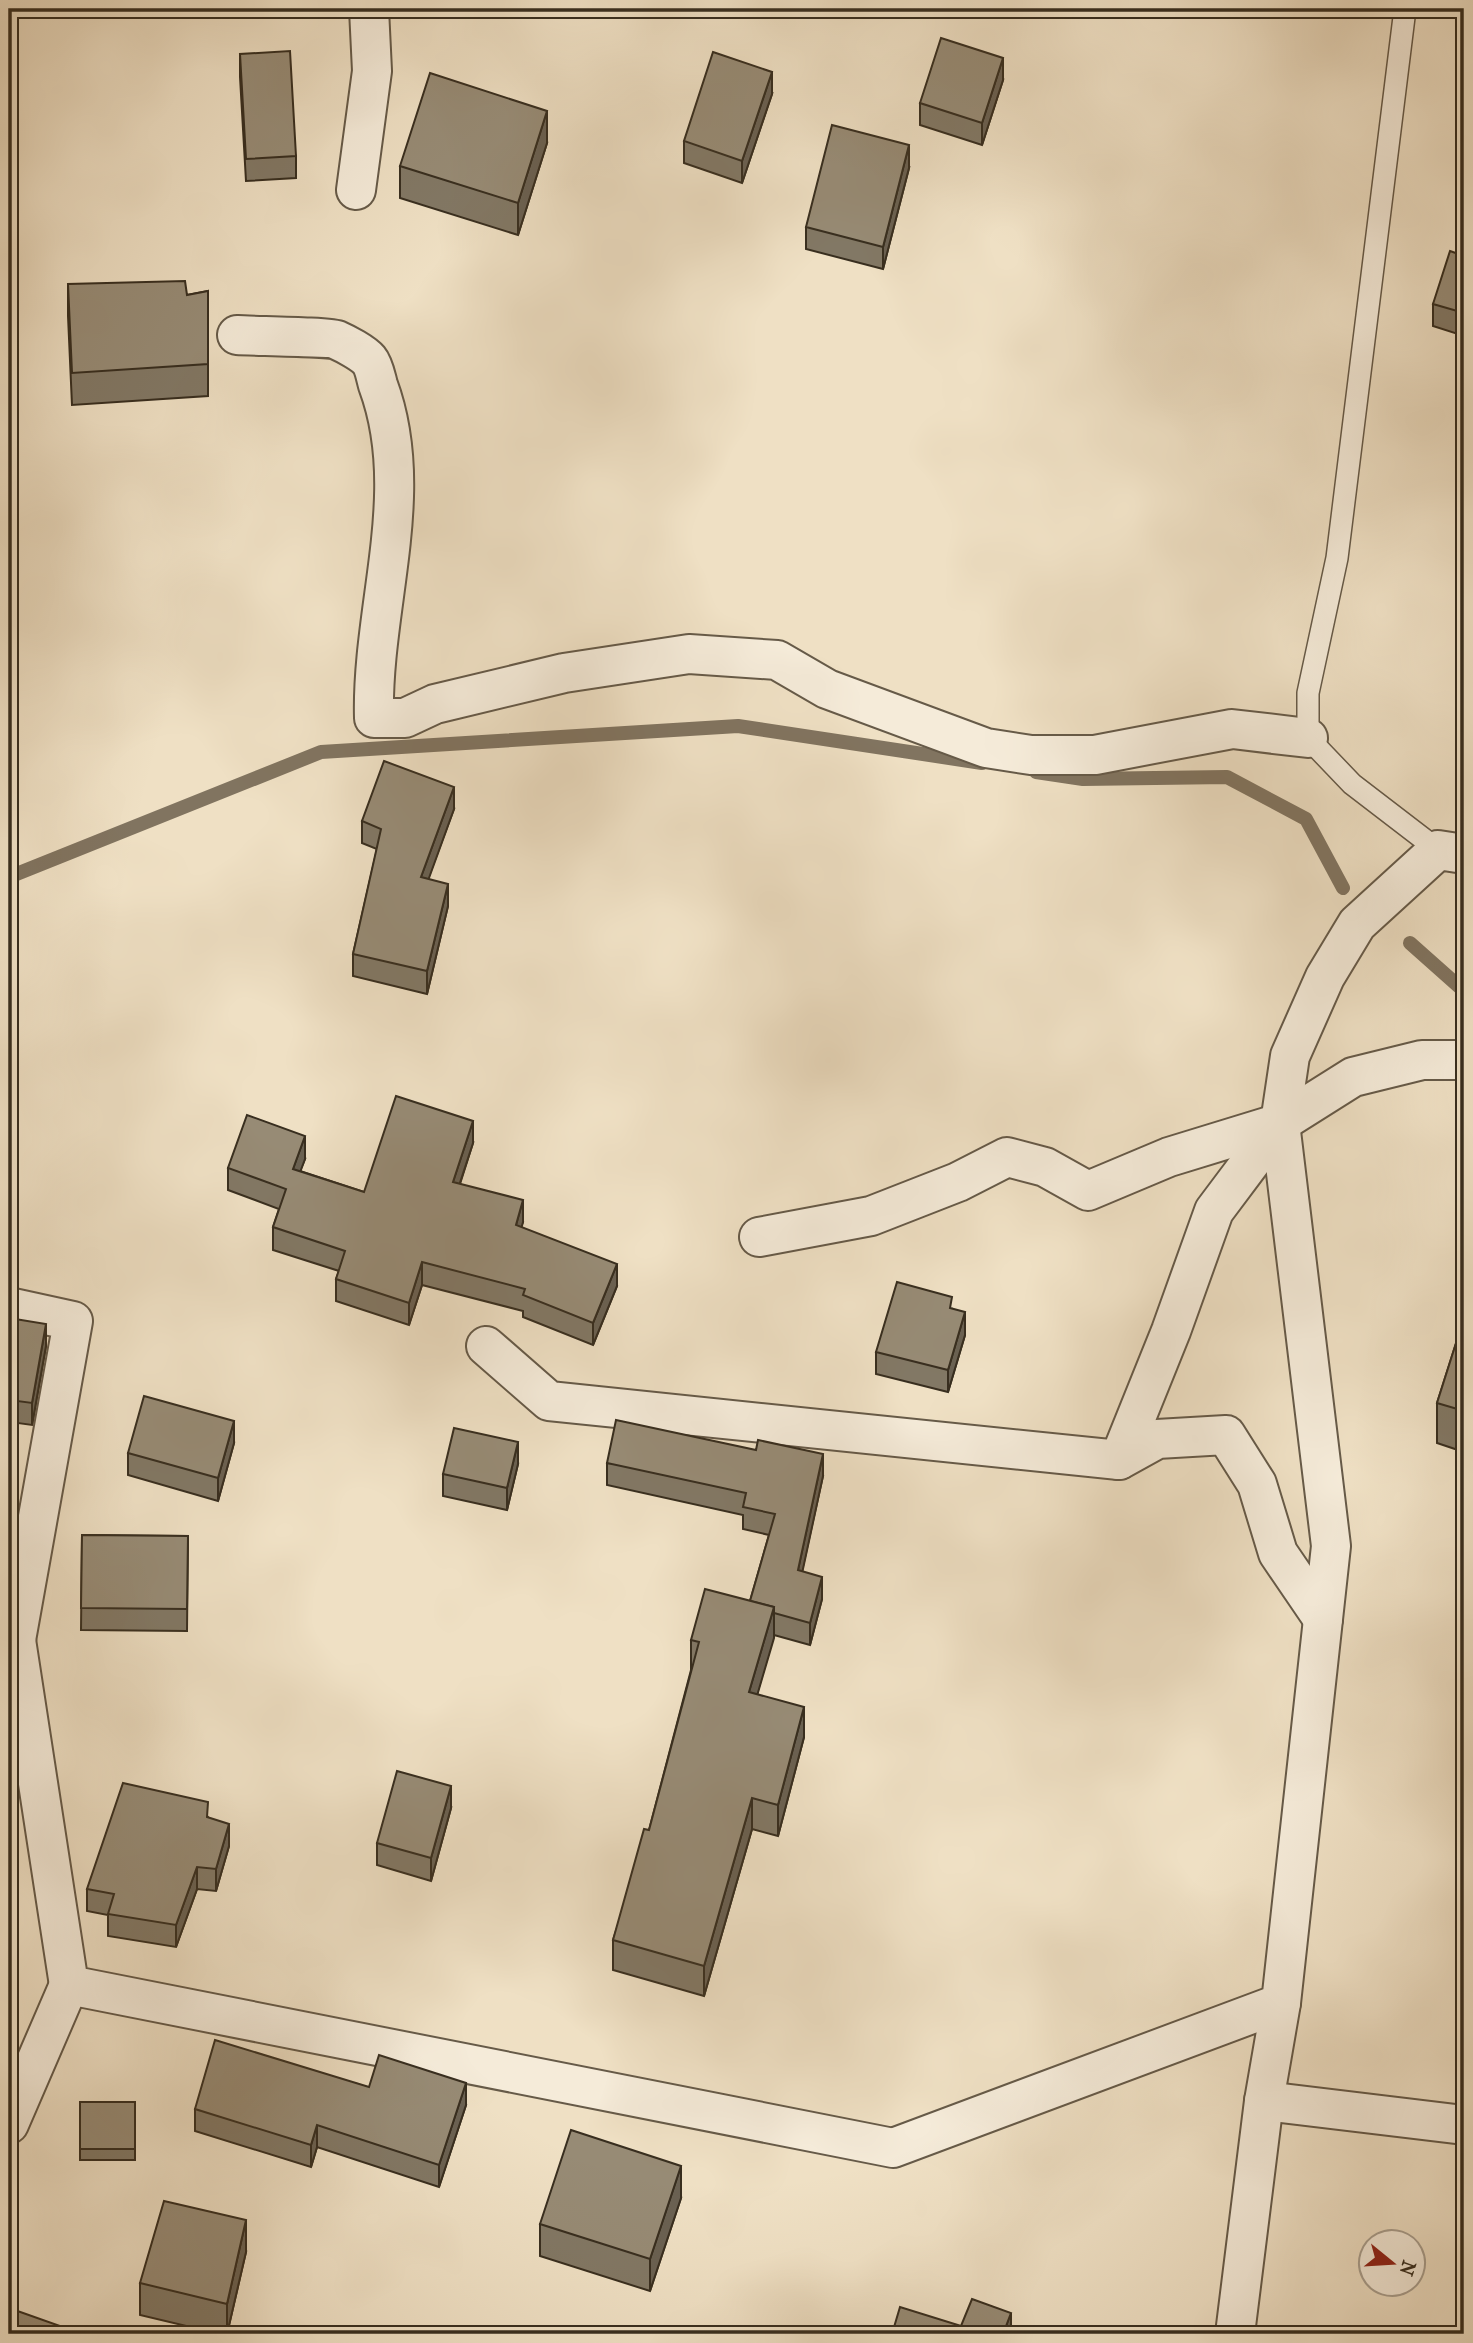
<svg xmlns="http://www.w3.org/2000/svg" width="1473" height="2343" viewBox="0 0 1473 2343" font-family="'IM FELL French Canon',serif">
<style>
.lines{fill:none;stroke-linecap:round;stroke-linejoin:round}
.stream{stroke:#817460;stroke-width:14}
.lane-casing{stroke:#665a48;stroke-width:24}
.street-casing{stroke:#665a48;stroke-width:42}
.lane{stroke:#f5ebd9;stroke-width:21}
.street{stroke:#f5ebd9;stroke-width:38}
.wall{fill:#827865;stroke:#382e1f;stroke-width:2}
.shaded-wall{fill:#6a6152;stroke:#382e1f;stroke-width:2}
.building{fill:#978b75;stroke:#382e1f;stroke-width:2}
</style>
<rect width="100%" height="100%" fill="#efe0c4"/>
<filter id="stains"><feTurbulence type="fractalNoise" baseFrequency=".00286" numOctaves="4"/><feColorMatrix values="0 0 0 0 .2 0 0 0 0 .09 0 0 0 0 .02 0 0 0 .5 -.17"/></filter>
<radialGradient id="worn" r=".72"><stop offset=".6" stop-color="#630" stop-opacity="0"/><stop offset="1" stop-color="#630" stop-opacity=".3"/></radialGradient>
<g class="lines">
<g class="stream">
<polyline points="1036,772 1083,779 1227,777 1306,819 1343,888"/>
<polyline points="9,877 321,752 738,726 982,763"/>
<polyline points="1410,943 1464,991"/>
</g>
<defs>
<polyline id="lane" points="1405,9 1337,558 1308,693 1308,738 1352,784 1438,850"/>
<g id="street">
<polyline points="356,190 372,71 369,9"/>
<path d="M237 335C252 336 331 337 337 340 346 344 363 353 369 360 374 366 376 378 378 385 418 493 371 607 374 718H405L435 704 564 673 689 654 777 660 827 689 986 748 1031 755H1095L1232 729 1308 738"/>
<polyline points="759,1237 871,1216 958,1182 1007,1157 1045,1167 1088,1191 1169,1157 1280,1123 1353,1077 1422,1060 1464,1060"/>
<polyline points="9,1307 73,1321 16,1640"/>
<polyline points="486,1346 549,1401 1119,1460 1171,1331 1214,1211 1280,1123"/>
<polyline points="1119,1460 1157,1439 1226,1435 1257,1484 1278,1553 1323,1619"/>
<polyline points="9,1639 16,1640 69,1985 893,2148 1281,2003 1331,1546 1280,1123 1290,1056 1325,977 1357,924 1438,850 1464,854"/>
<polyline points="1264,2101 1464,2125"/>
<polyline points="9,2124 69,1985"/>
<polyline points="1235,2334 1264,2101 1281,2003"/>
</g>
</defs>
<use href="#lane" class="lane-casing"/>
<use href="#street" class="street-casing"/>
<use href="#lane" class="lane"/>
<use href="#street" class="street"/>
</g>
<g class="wall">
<polygon points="240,54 296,156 296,178 246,181 240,77"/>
<polygon points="1003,80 982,145 920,125 920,103"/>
<polygon points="772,94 742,183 684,163 684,141"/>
<polygon points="547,143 518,235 400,198 400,166"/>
<polygon points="909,168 883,269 806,249 806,227"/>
<polygon points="1464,256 1464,336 1433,326 1433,304"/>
<polygon points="68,284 187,295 208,291 208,396 72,405 68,316"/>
<polygon points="454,809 428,879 448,906 427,994 353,976 353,954 377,849 362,843 362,821"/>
<polygon points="473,1143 460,1184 523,1222 521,1227 617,1286 593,1345 523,1317 523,1311 422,1285 409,1325 336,1301 336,1279 339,1271 273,1250 273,1227 279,1209 228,1190 228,1168 305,1159 300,1171 364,1192"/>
<polygon points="952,1309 965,1335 948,1392 876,1374 876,1352"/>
<polygon points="9,1318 46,1346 32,1425 10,1422"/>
<polygon points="1464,1318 1464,1452 1437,1443 1437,1403"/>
<polygon points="234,1443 218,1501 128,1475 128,1453"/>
<polygon points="607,1463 823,1476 802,1571 822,1599 810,1645 774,1635 757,1694 804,1737 778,1836 752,1829 704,1996 613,1970 613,1940 649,1830 691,1670 691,1640 750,1601 769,1535 743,1529 743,1515 607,1485"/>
<polygon points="518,1464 507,1510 443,1496 443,1474"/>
<polygon points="82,1535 188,1536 187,1631 81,1630"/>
<polygon points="451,1808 431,1881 377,1865 377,1843"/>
<polygon points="208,1817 229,1846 216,1891 197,1889 176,1947 108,1936 108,1915 87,1911 87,1889"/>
<polygon points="369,2087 466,2105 439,2187 317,2147 311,2167 195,2131 195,2109"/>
<rect x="80" y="2102" width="55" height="58"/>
<polygon points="681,2198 650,2291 540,2256 540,2224"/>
<polygon points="246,2252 227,2334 220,2334 140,2315 140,2283"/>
</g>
<g class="shaded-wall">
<polygon points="1003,58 1003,80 982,145 982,123"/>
<polygon points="772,72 772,94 742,183 742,161"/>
<polygon points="547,111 547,143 518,235 518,203"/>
<polygon points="909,145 909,168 883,269 883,247"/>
<polygon points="16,375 16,398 9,435 9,412"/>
<polygon points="454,787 454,809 421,900 421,877"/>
<polygon points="448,884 448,906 427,994 427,971"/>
<polygon points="473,1121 473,1143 453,1204 453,1182"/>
<polygon points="305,1136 305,1159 293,1191 293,1169"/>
<polygon points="523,1200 523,1222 516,1247 516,1225"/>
<polygon points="422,1262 422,1285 409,1325 409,1303"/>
<polygon points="617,1264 617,1286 593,1345 593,1323"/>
<polygon points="965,1312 965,1335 948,1392 948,1370"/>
<polygon points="46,1324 46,1346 32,1425 32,1403"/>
<polygon points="10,1400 10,1422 9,1425 9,1403"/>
<polygon points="234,1421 234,1443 218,1501 218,1478"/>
<polygon points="518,1442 518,1464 507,1510 507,1488"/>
<polygon points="823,1454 823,1476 798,1592 798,1570"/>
<polygon points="822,1577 822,1599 810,1645 810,1623"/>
<polygon points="774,1607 774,1638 749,1723 749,1692"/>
<polygon points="804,1707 804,1737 778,1836 778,1805"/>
<polygon points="451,1786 451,1808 431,1881 431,1858"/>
<polygon points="752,1798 752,1829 704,1996 704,1966"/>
<polygon points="229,1824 229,1846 216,1891 216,1869"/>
<polygon points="197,1867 197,1889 176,1947 176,1925"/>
<polygon points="466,2083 466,2105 439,2187 439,2165"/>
<polygon points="317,2125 317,2147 311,2167 311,2145"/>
<polygon points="681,2166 681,2198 650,2291 650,2259"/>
<polygon points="246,2220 246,2252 227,2334 227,2304"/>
<polygon points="1011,2313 1011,2330 1009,2334 1003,2334"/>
</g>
<g class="building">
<polygon points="941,38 1003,58 982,123 920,103"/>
<polygon points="290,51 296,156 246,159 240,54"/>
<polygon points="713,52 772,72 742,161 684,141"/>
<polygon points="430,73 547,111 518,203 400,166"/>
<polygon points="832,125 909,145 883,247 806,227"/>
<polygon points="1450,251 1464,256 1464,313 1433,304"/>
<polygon points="185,281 187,295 208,291 208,364 72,373 68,284"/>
<polygon points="9,374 16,375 9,412"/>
<polygon points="384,761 454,787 421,877 448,884 427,971 353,954 381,829 362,821"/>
<polygon points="396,1096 473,1121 453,1182 523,1200 516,1225 617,1264 593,1323 523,1295 525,1289 422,1262 409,1303 336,1279 345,1251 273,1227 286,1189 228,1168 247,1115 305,1136 293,1169 364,1192"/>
<polygon points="897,1282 952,1297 950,1308 965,1312 948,1370 876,1352"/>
<polygon points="9,1318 46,1324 32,1403 10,1400 9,1403"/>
<polygon points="1464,1318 1464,1411 1437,1403"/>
<polygon points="144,1396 234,1421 218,1478 128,1453"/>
<polygon points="616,1420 756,1450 758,1440 823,1454 798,1570 822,1577 810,1623 774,1613 774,1607 750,1601 775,1514 743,1507 746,1493 607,1463"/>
<polygon points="454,1428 518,1442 507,1488 443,1474"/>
<polygon points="82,1535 188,1536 187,1609 81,1608"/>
<polygon points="705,1589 774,1607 749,1692 804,1707 778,1805 752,1798 704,1966 613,1940 644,1829 649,1830 699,1642 691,1640"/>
<polygon points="397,1771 451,1786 431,1858 377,1843"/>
<polygon points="123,1783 208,1802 207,1817 229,1824 216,1869 197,1867 176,1925 108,1914 114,1894 87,1889"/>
<polygon points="215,2040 369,2087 379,2055 466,2083 439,2165 317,2125 311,2145 195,2109"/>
<rect x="80" y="2102" width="55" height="47"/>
<polygon points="571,2130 681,2166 650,2259 540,2224"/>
<polygon points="164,2201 246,2220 227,2304 140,2283"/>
<polygon points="972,2299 1011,2313 1003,2334 892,2334 900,2307 961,2326"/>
<polygon points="9,2308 77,2332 76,2334 9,2334"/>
</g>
<rect width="1473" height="2343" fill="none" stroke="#efe0c4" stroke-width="35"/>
<rect x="10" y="10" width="1452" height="2322" fill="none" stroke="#382e1f" stroke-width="3.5"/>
<rect x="18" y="18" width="1438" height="2308" fill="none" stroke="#382e1f" stroke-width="2"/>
<g transform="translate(1392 2263) rotate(108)"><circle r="33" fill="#f5ebd9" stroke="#a99f8f" stroke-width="2"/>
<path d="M0-5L12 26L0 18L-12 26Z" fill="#8f2418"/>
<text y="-10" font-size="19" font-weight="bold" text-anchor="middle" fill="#382e1f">N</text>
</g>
<rect width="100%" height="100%" filter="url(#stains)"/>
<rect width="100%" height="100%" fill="url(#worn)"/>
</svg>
